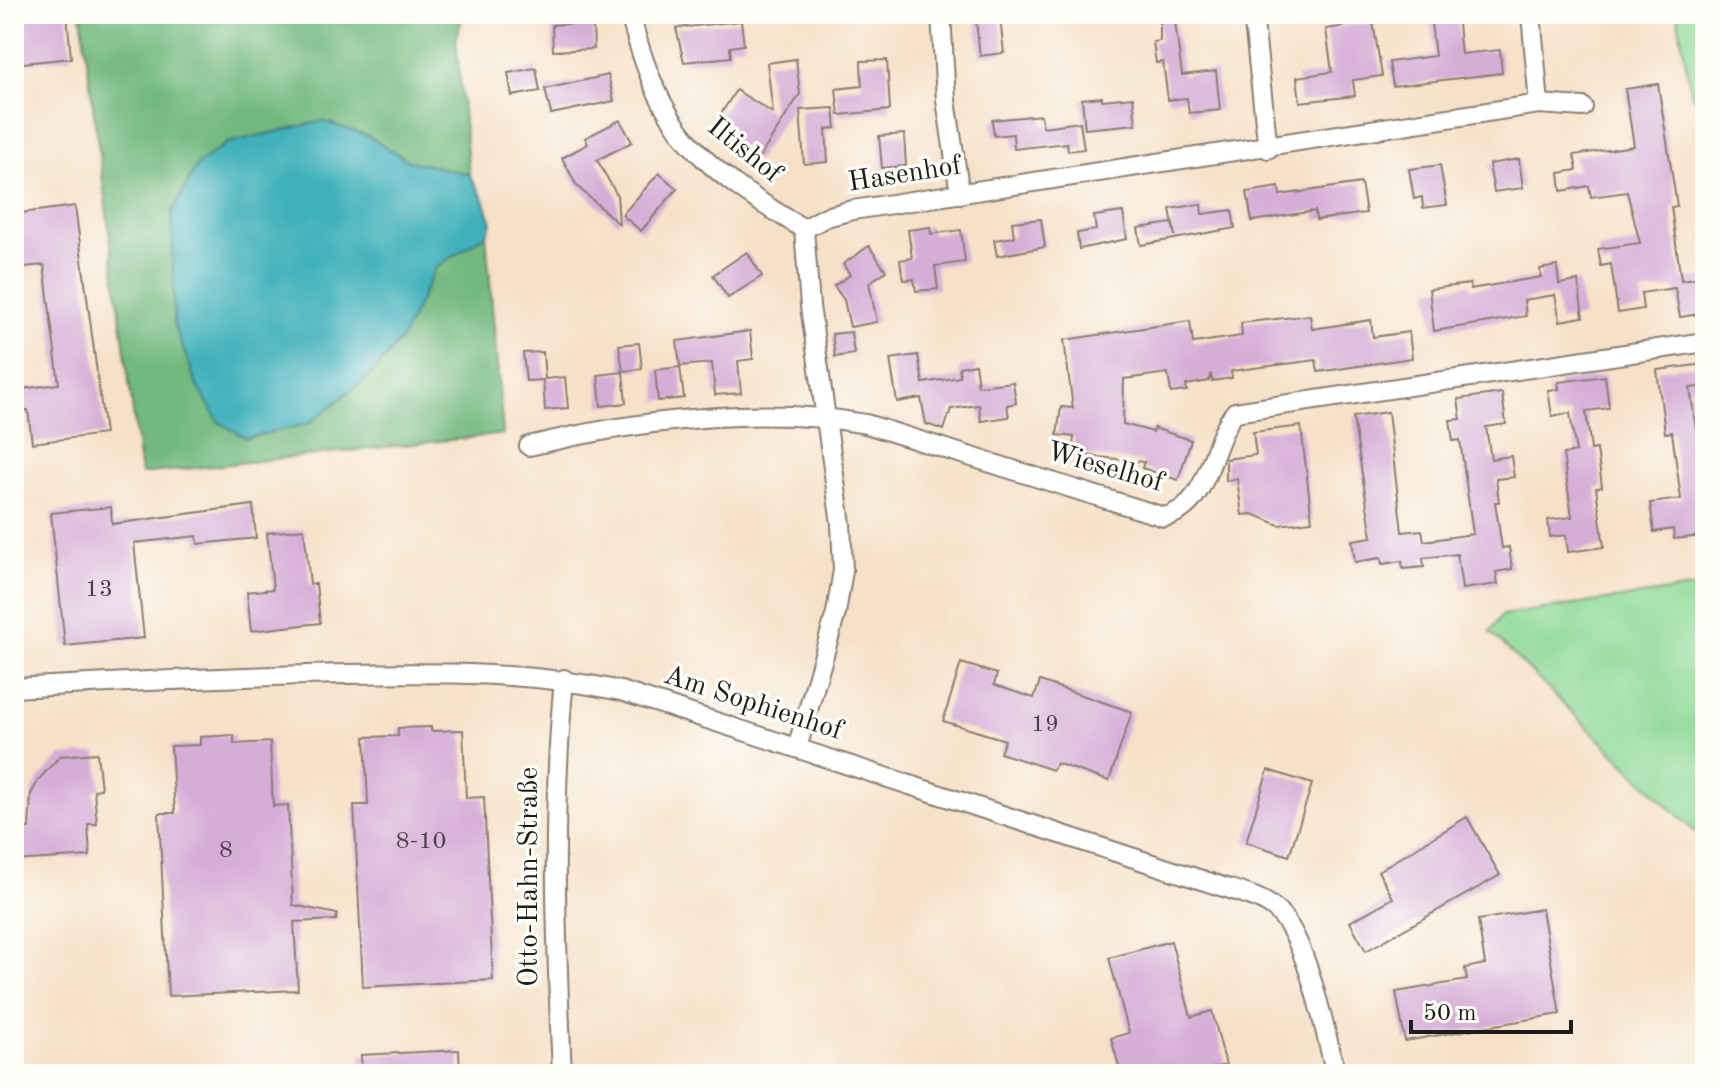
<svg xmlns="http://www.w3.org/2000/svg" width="1719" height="1088" viewBox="0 0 1719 1088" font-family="'Old Standard TT',serif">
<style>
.green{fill:#8dd996;stroke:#547a59;stroke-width:2}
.forest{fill:#72b97f;stroke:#476a4e;stroke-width:2}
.water{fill:#41b1bb;stroke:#2e666c;stroke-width:2}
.building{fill:#d5add7}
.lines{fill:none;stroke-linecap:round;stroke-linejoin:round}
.street-casing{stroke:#897e72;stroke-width:22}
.street{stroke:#fff;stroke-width:18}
.labels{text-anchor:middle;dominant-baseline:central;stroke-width:7;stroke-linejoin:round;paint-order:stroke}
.number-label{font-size:24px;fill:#4a404b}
.street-label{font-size:28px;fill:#1c1c1c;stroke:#fdfcf7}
</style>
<rect width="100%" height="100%" fill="#fdfcf7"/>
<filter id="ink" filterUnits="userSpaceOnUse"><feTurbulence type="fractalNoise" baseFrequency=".0125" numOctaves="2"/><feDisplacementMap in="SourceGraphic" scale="16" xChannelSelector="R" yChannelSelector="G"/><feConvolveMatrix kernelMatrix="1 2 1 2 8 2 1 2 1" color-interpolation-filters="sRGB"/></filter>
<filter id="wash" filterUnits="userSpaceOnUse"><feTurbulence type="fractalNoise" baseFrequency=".006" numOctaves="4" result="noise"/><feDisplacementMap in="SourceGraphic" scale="32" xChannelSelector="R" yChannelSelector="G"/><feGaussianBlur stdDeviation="1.8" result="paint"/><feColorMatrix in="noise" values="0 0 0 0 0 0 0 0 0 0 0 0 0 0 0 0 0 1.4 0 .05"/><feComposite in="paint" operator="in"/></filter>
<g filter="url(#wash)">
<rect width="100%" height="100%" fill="#f6e1c8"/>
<g class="green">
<polygon points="1677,14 1705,14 1705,95 1692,97"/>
<polygon points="1705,586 1705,842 1490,632 1502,615"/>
</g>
<polygon class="forest" points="81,14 464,14 456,37 469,174 409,161 366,135 246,438 308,424 373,373 401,338 436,266 486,235 503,434 141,474"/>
<polygon class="water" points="323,121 366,135 409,161 469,174 484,199 492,223 486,235 436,267 402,338 373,373 308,424 246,438 219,422 197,385 174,325 172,213 197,165 227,143"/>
<g id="blocks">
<g class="building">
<polygon points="14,14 67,14 71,58 14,64"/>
<polygon points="1160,14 1174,14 1182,75 1216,71 1220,110 1189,113 1187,98 1168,100 1163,62 1156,63 1153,42 1160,41"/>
<polygon points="1430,14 1457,14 1461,54 1500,50 1502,73 1393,86 1389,62 1435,56"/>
<polygon points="1000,18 1004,53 980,56 976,21"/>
<polygon points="741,21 744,45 730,47 731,57 684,62 676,28"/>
<polygon points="593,22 594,49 553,51 552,25"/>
<polygon points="1373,22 1382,76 1353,80 1355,96 1300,102 1297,77 1332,72 1326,29"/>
<polygon points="796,59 800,94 757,161 712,128 736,90 773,113 767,63"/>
<polygon points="887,60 890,110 839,115 836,89 862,86 861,61"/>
<polygon points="536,68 540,91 512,96 508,73"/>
<polygon points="608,75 614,101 551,114 545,89"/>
<polygon points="1658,84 1677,206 1671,207 1681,280 1703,277 1705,313 1680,317 1675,288 1641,293 1643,309 1618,313 1611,264 1601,266 1598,249 1640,243 1627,192 1591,197 1589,186 1561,191 1559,173 1577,170 1574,155 1634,146 1625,89"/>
<polygon points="1102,97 1102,100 1133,97 1136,124 1085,129 1082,99"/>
<polygon points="834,108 836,128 826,129 828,162 804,164 800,110"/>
<polygon points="1041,115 1043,127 1080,122 1084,149 1068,151 1067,143 1014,149 1013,134 994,136 992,120"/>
<polygon points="620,120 632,142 597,160 617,195 619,224 577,186 562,158 588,144 585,138"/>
<polygon points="904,134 906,166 882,168 879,136"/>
<polygon points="1519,159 1523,188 1494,192 1489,164"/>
<polygon points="1440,165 1447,205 1423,208 1422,197 1414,199 1409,169"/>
<polygon points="659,173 677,189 641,231 622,215"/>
<polygon points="1361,183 1366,213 1316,220 1315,211 1252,221 1247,192 1279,187 1280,195"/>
<polygon points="1201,204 1202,214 1232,210 1235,228 1141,245 1138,228 1172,223 1175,236 1170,209"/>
<polygon points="75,206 105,434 32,443 28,410 14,412 14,390 59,384 44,265 14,268 14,214"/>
<polygon points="1123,212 1127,239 1079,249 1077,233 1096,230 1094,216"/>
<polygon points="1041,219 1045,247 997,256 994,240 1014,237 1012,222"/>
<polygon points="930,227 931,234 961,230 965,262 935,266 938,289 916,291 914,279 903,280 900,260 912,258 908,230"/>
<polygon points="869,246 886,271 869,283 877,322 850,327 844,300 834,286 850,275 843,264"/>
<polygon points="747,252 762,276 728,298 713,275"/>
<polygon points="1557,266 1559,284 1578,281 1583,317 1560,321 1555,295 1524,300 1526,316 1434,331 1429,289 1470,284 1470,289 1541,277 1540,269"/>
<polygon points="1310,315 1312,329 1371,320 1373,337 1409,332 1412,358 1318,372 1316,360 1231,371 1232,378 1212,381 1211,374 1209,381 1186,385 1187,391 1171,393 1168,373 1124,379 1123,424 1153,432 1154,428 1191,440 1178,480 1142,468 1144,462 1072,454 1074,437 1057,435 1061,407 1073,408 1064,340 1190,321 1193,343 1242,336 1241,323"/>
<polygon points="750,331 753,359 738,361 741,393 715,395 712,363 680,366 677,341"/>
<polygon points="851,332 854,354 835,357 832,334"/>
<polygon points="639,343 642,369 623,371 619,345"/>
<polygon points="543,352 545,379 565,377 568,408 545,410 543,380 526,381 523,353"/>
<polygon points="918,355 923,383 960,377 959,367 975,364 978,386 1013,382 1016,403 1007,405 1009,417 981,421 979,405 951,409 944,430 926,424 921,398 897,402 890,359"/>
<polygon points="1705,364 1705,386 1690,388 1696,429 1705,427 1705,526 1700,527 1701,536 1674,539 1673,529 1654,532 1650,503 1681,499 1672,432 1665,433 1657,370"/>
<polygon points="680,367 684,398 658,401 655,370"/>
<polygon points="623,372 626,403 601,406 598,375"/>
<polygon points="1605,376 1609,408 1586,411 1591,450 1597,449 1602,487 1596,488 1604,547 1568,552 1566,535 1550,537 1548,520 1572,517 1563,454 1576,452 1570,413 1552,416 1548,390 1559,389 1558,382"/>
<polygon points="1502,393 1506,424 1486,427 1491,459 1511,456 1514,477 1496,479 1499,502 1495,502 1502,548 1509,547 1512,569 1496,572 1498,584 1462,589 1457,554 1423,558 1424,567 1403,569 1402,561 1382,564 1381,558 1355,562 1352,540 1372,537 1353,417 1388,412 1402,532 1422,530 1424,541 1473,534 1460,440 1453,441 1450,420 1461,419 1458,399"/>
<polygon points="1301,426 1312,521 1279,525 1253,514 1242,515 1237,479 1226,481 1226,459 1256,455 1253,432"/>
<polygon points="253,505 256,538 198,544 197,536 134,543 144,638 65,646 51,513 111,507 112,524"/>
<polygon points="304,529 310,584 316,584 320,623 251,631 247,592 273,589 267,533"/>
<polygon points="961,663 997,674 994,685 1034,698 1040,681 1132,712 1109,781 1056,763 1053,770 1000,753 1005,740 943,721"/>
<polygon points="431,727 431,731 463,730 466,798 484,797 493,980 363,987 354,805 368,805 365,737 398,736 398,728"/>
<polygon points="234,735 234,744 270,742 273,806 288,805 293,905 337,914 336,920 294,922 298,990 168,996 159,813 175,813 171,746 200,745 200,737"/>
<polygon points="97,753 101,789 94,790 97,824 88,824 90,856 14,861 14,829 29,828 31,794 39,779 60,756"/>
<polygon points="1268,770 1312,784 1289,856 1246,842"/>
<polygon points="1467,817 1500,875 1366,951 1350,922 1393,898 1378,871"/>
<polygon points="1542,909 1560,1014 1405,1041 1396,992 1467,980 1465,968 1485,964 1478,920"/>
<polygon points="1171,941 1191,1017 1212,1011 1226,1065 1205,1070 1206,1074 1121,1074 1111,1038 1129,1033 1109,958"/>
<polygon points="459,1050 460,1074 362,1074 361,1055"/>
</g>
</g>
</g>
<g filter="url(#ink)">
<use href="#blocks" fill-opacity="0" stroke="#897e72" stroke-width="2"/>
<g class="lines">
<defs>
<g id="street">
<path d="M630 14C661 134 700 167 804 229"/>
<polyline points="941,14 946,100 960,194"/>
<polyline points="1253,14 1268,149"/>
<polyline points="1531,14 1539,104"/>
<path d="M529 446C632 421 762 405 866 424L1164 517C1211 506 1209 445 1235 412L1705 342"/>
<path d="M14 688C126 682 237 676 348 674 440 672 531 672 621 691L1217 885C1235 891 1259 896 1274 908 1307 933 1325 1034 1336 1074"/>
<polyline points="797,748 836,613 843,570 841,524 810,306 804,229 826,217 853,210 1539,104 1583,107"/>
<path d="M562 1074C556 938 551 815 564 679"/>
</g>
</defs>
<use href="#street" class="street-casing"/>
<use href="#street" class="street"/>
</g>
</g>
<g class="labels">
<g class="number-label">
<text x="99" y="590">13</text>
<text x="1045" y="725">19</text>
<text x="421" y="842">8-10</text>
<text x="226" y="851">8</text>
</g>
<g class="street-label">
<text transform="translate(744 151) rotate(39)">Iltishof</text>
<text transform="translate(905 175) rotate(-9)">Hasenhof</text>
<text transform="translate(1105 468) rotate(16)">Wieselhof</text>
<text transform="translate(753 704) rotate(18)">Am Sophienhof</text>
<text transform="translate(530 877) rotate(-90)">Otto-Hahn-Straße</text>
</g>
</g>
<rect width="1719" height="1088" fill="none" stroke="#fdfcf7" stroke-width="48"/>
<path d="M1411 1020v12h160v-12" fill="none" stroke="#1c1c1c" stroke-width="4"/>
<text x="1423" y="1020" font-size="24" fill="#1c1c1c" stroke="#fdfcf7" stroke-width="6" paint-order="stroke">50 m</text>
</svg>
